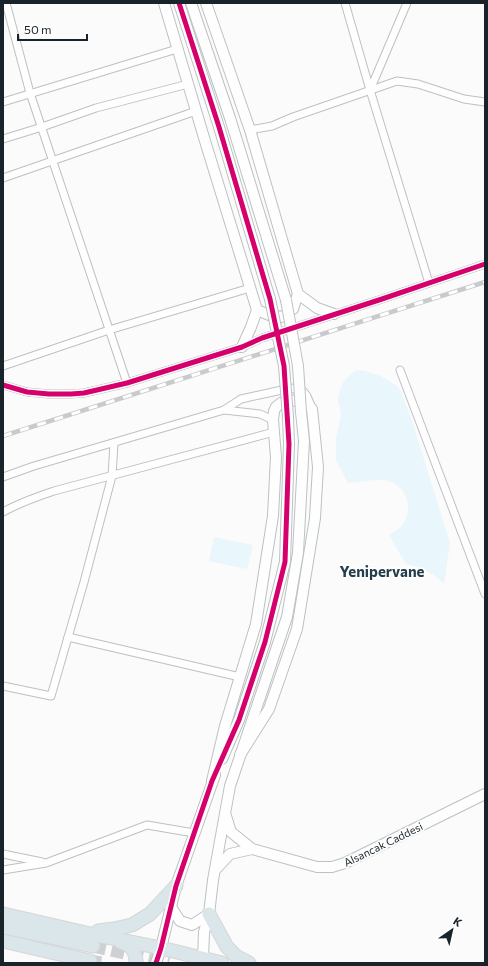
<svg xmlns="http://www.w3.org/2000/svg" width="488" height="966" viewBox="0 0 488 966" font-family="Commissioner,sans-serif">
<style>
.green{fill:#e9f6fb}
.lines{fill:none;stroke-linecap:round;stroke-linejoin:round}
.highway-tunnel{stroke:#ced0d1;stroke-width:13;stroke-dasharray:13 6;stroke-linecap:butt}
.street-casing{stroke:#bcc1c4;stroke-width:9}
.secondary-casing{stroke:#bcc1c4;stroke-width:12}
.highway-casing{stroke:#d4d6d7;stroke-width:15}
.street{stroke:#fefefe;stroke-width:7}
.secondary{stroke:#fefefe;stroke-width:10}
.highway{stroke:#dbe6ea;stroke-width:13}
.rail-casing{stroke:#c9cacb;stroke-width:4.5}
.rail{stroke:#fff;stroke-width:3;stroke-dasharray:9;stroke-linecap:butt}
.secondary-bridge-casing{stroke:#bcc1c4;stroke-width:12;stroke-linecap:butt}
.secondary-bridge{stroke:#fefefe;stroke-width:10}
.cycleway-casing{stroke:#fff;stroke-width:8}
.cycleway{stroke:#d6006c;stroke-width:5}
.labels{text-anchor:middle;dominant-baseline:central;stroke-width:3.5;stroke-linejoin:round;paint-order:stroke}
.street-label{font-size:11px;fill:#19242a;stroke:#fff}
.district-label{font-size:15px;font-weight:bold;fill:#243f4b;stroke:#fff}
</style>
<rect width="100%" height="100%" fill="#fbfbfb"/>
<g class="green">
<path d="M357 370 365 371 381 376 398 387 401 392 413 424 450 543 444 584C433 572 421 567 406 564L389 535C393 532 400 529 403 524 414 508 407 487 389 481 379 478 359 482 348 483L336 460V438L341 416 340 408 338 404V398L341 387 344 381 352 373Z"/>
<polygon points="214,537 253,545 247,569 209,561"/>
</g>
<g class="lines">
<g class="highway-tunnel">
<polyline points="93,946 169,963"/>
<polyline points="90,961 101,963"/>
</g>
<defs>
<g id="street">
<polyline points="6,3 30,93 127,383"/>
<polyline points="345,3 370,90 429,283"/>
<polyline points="370,90 407,3"/>
<polyline points="3,102 177,49"/>
<polyline points="250,130 272,126 293,117 397,81 418,84 464,99 485,102"/>
<polyline points="3,139 42,127 96,108 188,84"/>
<polyline points="3,178 196,111"/>
<polyline points="3,366 109,330 250,288"/>
<polyline points="400,370 485,594"/>
<polyline points="3,385 27,392 49,394 71,394 84,393 127,383 242,347 262,338 382,299 485,264"/>
<polyline points="224,410 260,414 273,420"/>
<polyline points="3,477 34,466 224,410 241,399 291,388 303,391 307,396 312,408"/>
<path d="M3 512C19 503 36 497 54 491L274 432"/>
<polyline points="68,637 240,677"/>
<polyline points="3,686 51,696 84,582 112,476 114,443"/>
<polyline points="3,854 42,862"/>
<polyline points="3,870 46,863 147,825 194,833"/>
</g>
<g id="secondary">
<polyline points="164,3 205,141 257,310 251,327 242,347"/>
<polyline points="179,3 219,127 270,299"/>
<polyline points="191,3 230,118 286,300"/>
<polyline points="206,3 250,130 298,294 317,308 334,314"/>
<polyline points="257,310 269,315 282,317 293,309 298,294"/>
<polyline points="222,759 239,720 265,642 285,562 289,444 288,417"/>
<polyline points="212,781 225,726 256,624 273,516 276,457 273,420 274,411 276,407 281,403 296,400 304,402 312,409 318,467 315,518 297,629 269,709 240,755"/>
<polyline points="226,816 231,832 252,849 317,867 332,867 345,863 485,794"/>
<polyline points="215,870 230,854 252,849"/>
<polyline points="171,907 180,921 192,925 209,914"/>
<polyline points="156,963 161,948 176,886 215,775"/>
<polyline points="205,963 203,959 204,932 209,914 213,880 230,786 287,617 298,553 304,441 301,412"/>
</g>
<g id="highway">
<polyline points="3,914 86,933 161,948 222,963"/>
<polyline points="209,914 227,947 236,956 249,963"/>
<polyline points="3,927 93,946"/>
<polyline points="98,931 114,929 132,925 150,914 176,886"/>
<polyline points="3,941 90,961"/>
<path d="M121 942C132 945 136 952 136 963"/>
</g>
</defs>
<use href="#street" class="street-casing"/>
<use href="#secondary" class="secondary-casing"/>
<use href="#highway" class="highway-casing"/>
<use href="#street" class="street"/>
<use href="#secondary" class="secondary"/>
<use href="#highway" class="highway"/>
<defs>
<polyline id="rail" points="3,436 485,282"/>
</defs>
<use href="#rail" class="rail-casing"/>
<use href="#rail" class="rail"/>
<defs>
<g id="secondary-bridge">
<polyline points="270,299 284,366 288,417"/>
<polyline points="286,300 298,366 301,412"/>
</g>
</defs>
<use href="#secondary-bridge" class="secondary-bridge-casing"/>
<use href="#secondary-bridge" class="secondary-bridge"/>
<defs>
<g id="cycleway">
<polyline points="3,385 27,392 49,394 71,394 84,393 127,383 242,347 262,338 382,299 485,264"/>
<polyline points="156,963 161,948 176,886 212,781 239,720 265,642 285,562 289,444 284,366 270,299 219,127 179,3"/>
</g>
</defs>
<use href="#cycleway" class="cycleway-casing"/>
<use href="#cycleway" class="cycleway"/>
</g>
<g class="labels">
<g class="street-label">
<text transform="translate(383 844) rotate(-26)">Alsancak Caddesi</text>
</g>
<g class="district-label">
<text x="382" y="571">Yenipervane</text>
</g>
</g>
<rect width="488" height="966" fill="none" stroke="#19242a" stroke-width="8"/>
<g transform="translate(452 930) rotate(34)" stroke="#ffffff" stroke-width="3" paint-order="stroke">
<path d="M0-3L7 15L0 10L-7 15Z" fill="#19242a"/>
<text y="-6" font-size="11" font-weight="bold" text-anchor="middle" fill="#19242a">K</text>
</g>
<path d="M18 34v6h69v-6" fill="none" stroke="#19242a" stroke-width="2"/>
<text x="24" y="34" font-size="12" fill="#19242a" stroke="#ffffff" stroke-width="3" paint-order="stroke">50 m</text>
</svg>
